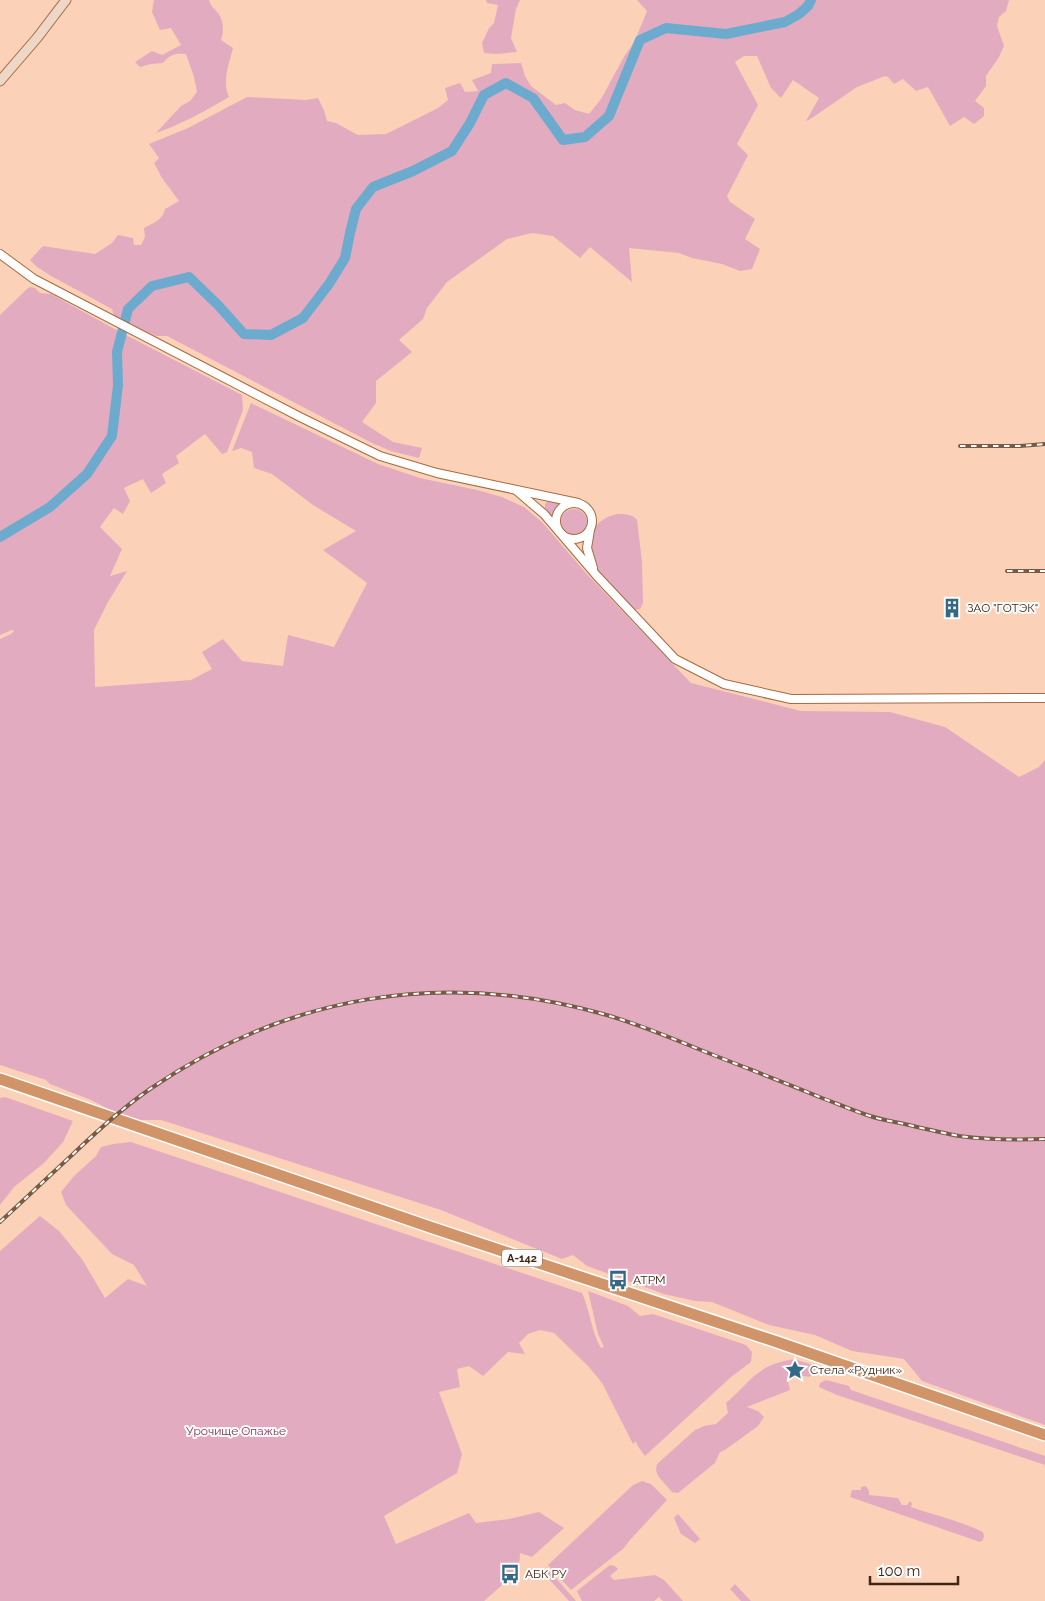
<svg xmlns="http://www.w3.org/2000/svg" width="1045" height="1601" viewBox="0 0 1045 1601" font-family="Raleway,sans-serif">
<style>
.green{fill:#e3abc0}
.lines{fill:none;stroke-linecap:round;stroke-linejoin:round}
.river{stroke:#6dabce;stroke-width:10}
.tertiary-casing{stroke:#a66a40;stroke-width:10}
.secondary-casing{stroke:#a66a40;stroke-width:11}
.trunk-casing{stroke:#fff;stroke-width:14}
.tertiary{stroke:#fff;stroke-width:8}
.secondary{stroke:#eed7c7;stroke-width:9}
.trunk{stroke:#d09468;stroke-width:11}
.rail-casing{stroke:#785b46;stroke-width:4}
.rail{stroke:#fcfcfc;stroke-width:2;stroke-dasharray:5.5;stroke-linecap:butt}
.labels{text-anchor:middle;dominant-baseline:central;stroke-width:4;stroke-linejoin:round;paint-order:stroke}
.shield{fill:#fcfcfc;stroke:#78675a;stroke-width:1}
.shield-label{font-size:11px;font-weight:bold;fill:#402715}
.poi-label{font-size:12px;fill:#402715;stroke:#fcfcfc;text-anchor:start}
.park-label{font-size:12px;fill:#813557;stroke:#fcfcfc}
</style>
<rect width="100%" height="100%" fill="#fbd2b8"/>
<g class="green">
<path d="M154 0H209C211 7 214 8 218 13 224 21 224 32 221 40L233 48C229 64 222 81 229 97 205 111 182 124 156 133L181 106 190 101 197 92 194 77 186 54C176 53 170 54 163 63L151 64 140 67 135 62 152 51 162 55 181 45 171 28 160 30 152 12Z"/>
<polygon points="486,0 520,0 516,9 511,38 517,52 496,54 484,53 482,43 489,28 494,23 498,5 487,3"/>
<path d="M637 0H1009L1006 11 999 17 997 26 1004 46 999 57 986 76V86L975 101 984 108V116L974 124 964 117 950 126 928 87 916 91 903 79 894 84 888 77 885 76 857 87 809 120 806 121 819 98 793 80 781 98 771 88 757 56H744L735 62 758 105 737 144 748 155 727 196 730 202 755 219 745 239 760 249 752 269 740 271 722 264 692 258 679 253 629 248 632 282 590 247 580 258 553 236 532 233 507 239 447 282 427 308 423 319 399 340 412 352 376 381V403L362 422 393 442 422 448 419 458 391 451 372 443 167 336H156L114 316 112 309 51 276 37 267 30 260 43 246 95 254 112 243 118 235 133 238 134 245H141L145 237 144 228C153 223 163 220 165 209L179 201 162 178 154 163 159 158 149 144 188 128 247 97 306 100 318 98 324 110 327 121 336 123 358 135 386 134 438 108 448 100 445 88 460 83 465 92 478 91 472 80 491 73 492 64 521 63 525 76 531 86 556 105 565 103 575 110 589 114 601 99 625 55 634 43 647 11Z"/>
<polygon points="31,287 35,288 40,293 51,294 122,333 242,395 243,410 227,452 222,454 205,434 176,456 179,463 162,474 166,483 151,493 143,479 124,488 130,501 123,514 114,508 100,527 122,549 110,576 127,571 108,602 94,630 95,687 191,680 212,669 202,652 223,639 242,661 283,666 288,635 334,647 367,583 323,550 356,531 313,505 272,474 254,468 252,452 241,448 232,451 251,403 378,464 420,478 477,490 502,497 524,507 542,522 585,572 691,683 801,711 890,712 945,727 1019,777 1039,767 1045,760 1045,1425 922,1381 904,1359 852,1351 815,1335 769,1325 712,1302 695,1301 664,1294 587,1266 573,1255 562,1259 441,1210 161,1120 136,1120 112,1111 91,1100 50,1084 46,1080 0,1065 0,639 11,634 14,631 12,630 0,635 0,315 28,288"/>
<polygon points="549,500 561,502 555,509 554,520 545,510 545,504"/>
<circle cx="574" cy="522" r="13"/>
<path d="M617 514C624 514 633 514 637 520L642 562 643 603 640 609 634 610C619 594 593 573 590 551 590 546 591 540 592 535 594 523 605 517 617 514Z"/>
<polygon points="5,1097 73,1121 63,1142 44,1163 14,1187 0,1205 0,1098"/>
<path d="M131 1142 582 1293C590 1310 591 1331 601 1348L604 1347 598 1334 588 1291 628 1306 640 1316 653 1314 746 1345 752 1352 751 1362 731 1377 645 1456 637 1445 636 1441 633 1444 602 1383 589 1367 554 1333 540 1330 528 1334 519 1343 525 1354 508 1352 483 1376 469 1366 457 1369 460 1387 439 1392 462 1454 457 1473 384 1516 396 1544 469 1513 476 1523 509 1519 539 1512 564 1528 532 1557 520 1553 519 1570 484 1601H0V1251L40 1216 59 1231 82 1259 105 1298 128 1279 147 1286 134 1265 112 1254 66 1205 61 1192 74 1176 96 1156 101 1147 113 1144Z"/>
<path d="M794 1359 816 1366 814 1372 809 1377 799 1375 801 1368 793 1366 788 1382 790 1390 747 1407 758 1411 764 1417 758 1426 725 1450 720 1452 715 1463 678 1493 672 1492 658 1476 656 1470 657 1464 695 1430 704 1426 716 1424 728 1413 726 1403C752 1380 757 1365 794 1359Z"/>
<polygon points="826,1380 849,1386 851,1390 1045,1456 1045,1465 837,1395 819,1387 820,1383"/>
<polygon points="642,1481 651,1484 667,1500 630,1540 624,1548 571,1590 548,1565 633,1485"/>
<path d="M866 1486 869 1491V1495L898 1498 902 1505H907L910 1501 912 1503 911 1507C934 1515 960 1521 983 1532L984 1536 983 1540 980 1542 850 1497 852 1490H861V1487Z"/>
<polygon points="678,1514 700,1539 695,1543 681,1534 674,1518"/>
<polygon points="610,1565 615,1566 618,1569 610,1576 614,1580 655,1575 664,1580 683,1601 663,1601 659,1597 654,1601 582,1601 577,1591"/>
<polygon points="546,1567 576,1601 569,1601 548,1578 545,1573"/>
<polygon points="735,1584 751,1601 741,1601 730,1589"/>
</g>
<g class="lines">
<polyline class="river" points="0,537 50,507 87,474 112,436 118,385 117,352 128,309 152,286 189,277 218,305 244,334 271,335 303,318 329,284 345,258 350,233 356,209 373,187 413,171 452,151 470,123 484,95 506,83 533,98 563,140 585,137 609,116 640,40 666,28 726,34 785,22 799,14 808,6 811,0"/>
<defs>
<g id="tertiary">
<polyline points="0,254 34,279 300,417 380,456 437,473 578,503"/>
<polyline points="517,491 544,514 597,576 675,659 724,684 791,699 1045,698"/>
<circle cx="574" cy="521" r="18"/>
<polyline points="590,530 587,548 593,568"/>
</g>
<polyline id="secondary" points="0,81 37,38 66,0"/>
<polyline id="trunk" points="0,1079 430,1227 777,1342 1045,1435"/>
</defs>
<use href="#tertiary" class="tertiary-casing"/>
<use href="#secondary" class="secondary-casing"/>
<use href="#trunk" class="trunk-casing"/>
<use href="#tertiary" class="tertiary"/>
<use href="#secondary" class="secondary"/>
<use href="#trunk" class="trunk"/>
<defs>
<g id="rail">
<polyline points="960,446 1020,446 1045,444"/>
<polyline points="1007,571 1045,571"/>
<path d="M0 1222C24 1200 47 1178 71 1156 96 1132 121 1109 150 1089 288 995 441 969 603 1014 643 1025 682 1043 721 1058 754 1071 788 1084 822 1098 838 1104 854 1111 870 1116 882 1120 896 1122 909 1125 926 1129 943 1133 959 1136 988 1140 1016 1140 1045 1139"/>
</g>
</defs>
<use href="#rail" class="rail-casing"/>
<use href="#rail" class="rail"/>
</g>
<defs>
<symbol id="building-bare" viewBox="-9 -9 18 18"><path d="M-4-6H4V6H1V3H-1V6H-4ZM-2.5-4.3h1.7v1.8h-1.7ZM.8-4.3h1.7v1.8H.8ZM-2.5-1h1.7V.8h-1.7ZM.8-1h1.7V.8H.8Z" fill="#346985" stroke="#fcfcfc" stroke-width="2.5" paint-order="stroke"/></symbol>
<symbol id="bus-bare" viewBox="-9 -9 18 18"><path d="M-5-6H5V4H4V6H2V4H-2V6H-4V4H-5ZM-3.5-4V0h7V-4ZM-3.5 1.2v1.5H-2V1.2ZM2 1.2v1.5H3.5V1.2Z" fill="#346985" stroke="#fcfcfc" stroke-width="2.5" paint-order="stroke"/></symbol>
<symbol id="sight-bare" viewBox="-9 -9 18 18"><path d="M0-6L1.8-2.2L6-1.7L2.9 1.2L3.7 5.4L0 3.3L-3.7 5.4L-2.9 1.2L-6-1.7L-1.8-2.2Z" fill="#346985" stroke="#fcfcfc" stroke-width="2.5" paint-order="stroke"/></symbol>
</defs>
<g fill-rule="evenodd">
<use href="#building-bare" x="938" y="594" width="28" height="28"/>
<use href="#bus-bare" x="604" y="1266" width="28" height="28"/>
<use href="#sight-bare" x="781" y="1356" width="28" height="28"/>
<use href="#bus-bare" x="496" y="1560" width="28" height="28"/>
</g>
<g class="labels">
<rect class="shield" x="502" y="1249.5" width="40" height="17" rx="4"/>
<g class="shield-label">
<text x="522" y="1258">А-142</text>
</g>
<g class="poi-label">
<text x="967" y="608">ЗАО "ГОТЭК"</text>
<text x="633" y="1280">АТРМ</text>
<text x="810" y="1370">Стела «Рудник»</text>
<text x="525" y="1574">АБК РУ</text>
</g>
<g class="park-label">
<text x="236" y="1431">Урочище Опажье</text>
</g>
</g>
<path d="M870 1576v8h88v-8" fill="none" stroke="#402715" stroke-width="2.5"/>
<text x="878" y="1576" font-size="15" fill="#402715" stroke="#fcfcfc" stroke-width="4" paint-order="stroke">100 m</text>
</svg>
